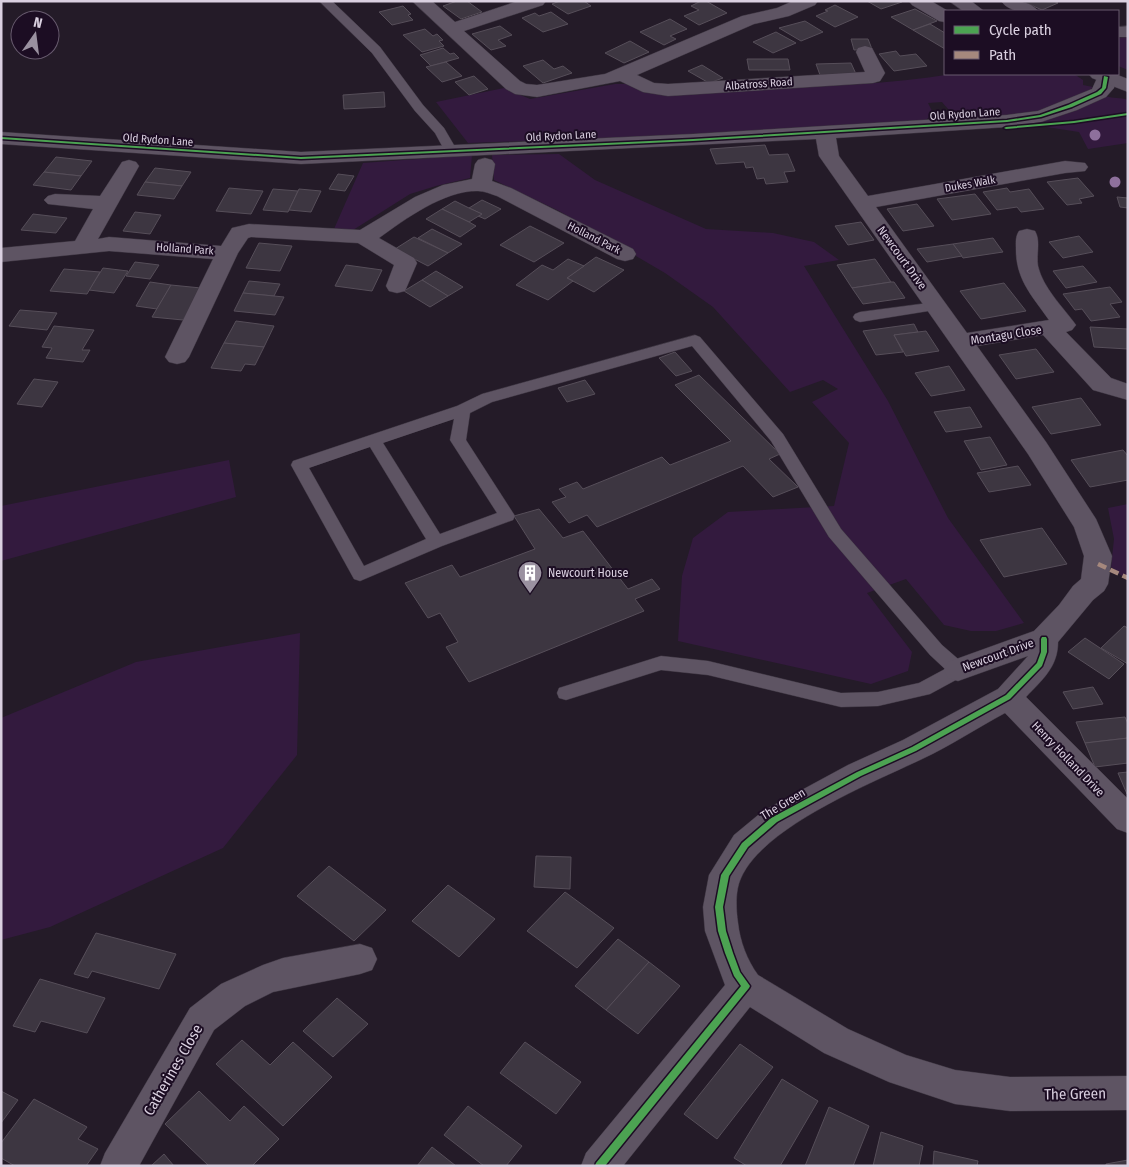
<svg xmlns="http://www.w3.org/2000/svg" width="1129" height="1167" viewBox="0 0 1129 1167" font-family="'Fira Sans Condensed',sans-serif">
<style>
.green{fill:#331a3e}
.building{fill:#3d3641;stroke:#564e59}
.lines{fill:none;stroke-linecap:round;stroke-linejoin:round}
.service-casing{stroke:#3d3541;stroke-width:1}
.minor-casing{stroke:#3d3541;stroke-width:1}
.tertiary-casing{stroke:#3d3541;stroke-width:1}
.service{fill:#5e5463;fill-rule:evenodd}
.minor{fill:#5e5463;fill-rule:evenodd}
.tertiary{fill:#5e5463;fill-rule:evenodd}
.quiet{stroke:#a5887d;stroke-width:4.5;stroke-dasharray:9 4.5;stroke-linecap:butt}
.cycleway-casing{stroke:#1c0d23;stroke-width:3}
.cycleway{fill:#4ca352;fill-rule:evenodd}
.tree{fill:#8e709c}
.labels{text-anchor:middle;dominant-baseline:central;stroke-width:4;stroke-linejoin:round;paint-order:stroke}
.far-street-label{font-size:11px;fill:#dad0e0;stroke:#1c0d23}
.street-label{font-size:12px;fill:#dad0e0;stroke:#1c0d23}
.poi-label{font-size:12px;fill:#dad0e0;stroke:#1c0d23;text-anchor:start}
.near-street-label{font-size:15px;fill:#dad0e0;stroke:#1c0d23}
</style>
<rect width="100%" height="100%" fill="#241b28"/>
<g class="green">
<polygon points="1128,37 1128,70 1118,66 1118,38"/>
<path d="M952 74H1074L1083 80V85L1093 87C1071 111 1018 115 987 117 979 117 971 119 963 118 954 117 948 109 942 102L928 103 933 113 924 122 590 139 468 143 436 102 504 88 530 99 615 84H626L637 87C742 86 849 91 952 74Z"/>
<path d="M1106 96C1114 99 1120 97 1128 100V143L1088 149 1079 132 1020 123Z"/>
<polygon points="559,154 595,180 706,229 773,233 814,242 839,260 804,266 888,401 948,518 1024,623 996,631 971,631 944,625 906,579 867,593 912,652 908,671 871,684 678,641 682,576 693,538 728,512 834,506 849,443 812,402 838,389 823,380 790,392 713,307 665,273 559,211 494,180 492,155"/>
<polygon points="472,155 470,178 436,186 410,194 353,230 334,229 363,163"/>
<polygon points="229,460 236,497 1,561 1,506"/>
<polygon points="1128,504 1128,581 1111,567 1114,539 1108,508"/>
<polygon points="300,633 297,755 223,848 50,927 1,940 1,718 136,662"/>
</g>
<g class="building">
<polygon points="457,1 467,1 482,12 461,19 443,6"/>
<polygon points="560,1 584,1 591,6 568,14 552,4"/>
<polygon points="701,1 706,1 727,13 699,25 684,16 699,10 691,6"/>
<polygon points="867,1 902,1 902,2 881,9"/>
<polygon points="1022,1 1054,1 1058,3 1042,10"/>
<polygon points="835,5 858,17 835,27 816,16 828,11 825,10"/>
<polygon points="403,6 411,14 408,15 413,20 392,25 379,12"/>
<polygon points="915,9 937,21 913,30 891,17"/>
<polygon points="551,12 568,24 543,32 522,18 535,13 539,16"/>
<polygon points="670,19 687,29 670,36 676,39 664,45 640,32"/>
<polygon points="805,21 823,32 801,41 779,28"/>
<polygon points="930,24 945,33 945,49 913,30"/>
<polygon points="500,26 512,35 498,40 506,46 491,50 472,34"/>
<polygon points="425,29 433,36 437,34 443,40 439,41 444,46 422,52 403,35"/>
<polygon points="776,32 796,43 773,53 753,42"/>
<polygon points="851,39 868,39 872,49 854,50"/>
<polygon points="630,41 649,52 624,63 605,53"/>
<polygon points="443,48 450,54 454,53 459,58 431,66 420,55"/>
<polygon points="896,51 900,56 916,54 927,66 894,71 879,54"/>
<polygon points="747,59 788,59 790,70 749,70"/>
<polygon points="543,60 554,69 563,66 572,73 543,83 523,66"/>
<polygon points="446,62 462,76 442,82 426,67"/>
<polygon points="851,63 856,74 820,75 816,64"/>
<polygon points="702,65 723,78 709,83 688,71"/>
<polygon points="474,76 488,89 469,95 455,82"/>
<polygon points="384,92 385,107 344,109 343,95"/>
<polygon points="765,145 769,155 788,154 795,171 784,172 788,182 766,184 764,178 757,179 753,167 746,168 744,162 716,164 710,149"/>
<polygon points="56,157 92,161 81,176 44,172"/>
<polygon points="155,168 191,172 182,186 145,182"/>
<polygon points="44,172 81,176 71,190 33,185"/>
<polygon points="338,174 354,176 345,191 329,189"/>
<polygon points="1078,178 1094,196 1079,199 1082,203 1067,205 1047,182"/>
<polygon points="145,182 182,186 174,199 137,195"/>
<polygon points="229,188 263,191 251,214 216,211"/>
<polygon points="1007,188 1010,192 1029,189 1044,209 1021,212 1017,207 997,210 983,192"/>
<polygon points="273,189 298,191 288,212 263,210"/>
<polygon points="299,189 321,191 311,212 289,210"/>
<polygon points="975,194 991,214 952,220 937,199"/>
<polygon points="1117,197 1128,198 1128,208 1120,207"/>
<polygon points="482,200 501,209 485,219 478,216 482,214 469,208"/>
<polygon points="455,201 469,208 482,214 469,222 442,209"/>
<polygon points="917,204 934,226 903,231 887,209"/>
<polygon points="442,209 469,222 476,226 460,237 426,219"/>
<polygon points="135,212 161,215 150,234 123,231"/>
<polygon points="33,214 67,218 56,233 21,230"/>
<polygon points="861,222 874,240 848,245 835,226"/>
<polygon points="530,226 564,243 534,262 500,245"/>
<polygon points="432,229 462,244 448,253 418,238"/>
<polygon points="1079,236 1093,252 1063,258 1049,242"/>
<polygon points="414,237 448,253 428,266 395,249"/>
<polygon points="993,238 1003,252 963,258 953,244"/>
<polygon points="259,243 292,246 280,271 246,268"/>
<polygon points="953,244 962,256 927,262 917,249"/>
<polygon points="596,257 624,270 594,292 567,278"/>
<polygon points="568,259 584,266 567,278 573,281 548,300 516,285 542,265 553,270"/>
<polygon points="875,259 891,282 852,288 837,265"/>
<polygon points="135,262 159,265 150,279 126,276"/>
<polygon points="346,265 382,270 372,291 335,286"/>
<polygon points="1083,266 1097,282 1066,288 1053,271"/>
<polygon points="103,268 128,271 114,293 89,290"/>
<polygon points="64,269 100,272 87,294 50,291"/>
<polygon points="436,271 463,287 448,296 422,280"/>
<polygon points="422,280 448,296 430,307 404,291"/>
<polygon points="249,281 280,284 274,296 243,293"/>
<polygon points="150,282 171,285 157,309 136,306"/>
<polygon points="891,282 894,282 905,298 863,304 852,288"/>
<polygon points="1004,283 1026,311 981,319 960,291"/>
<polygon points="171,285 201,288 183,320 152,317"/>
<polygon points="1110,287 1122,302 1110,304 1120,317 1091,321 1082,309 1075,310 1063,294"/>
<polygon points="243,293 274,296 284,297 275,315 234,311"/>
<polygon points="20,310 57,313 47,330 9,326"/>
<polygon points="236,321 274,326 264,347 224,343"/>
<polygon points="914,324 918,332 894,335 903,352 876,355 863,331"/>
<polygon points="54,326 94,330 82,350 90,350 83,362 46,358 52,348 42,347"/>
<polygon points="1090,327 1128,329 1128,349 1094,347"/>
<polygon points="926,331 939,351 906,356 894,335"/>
<polygon points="224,343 264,347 255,365 245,364 241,371 211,368"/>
<polygon points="1036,349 1054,372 1016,379 999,355"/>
<polygon points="675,352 692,371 676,376 659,358"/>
<polygon points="949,366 965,390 931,396 915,373"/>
<polygon points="699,375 780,454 769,459 798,487 773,497 743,466 597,527 587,515 569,523 552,502 566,497 559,489 577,482 583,489 662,457 670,465 731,441 675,385"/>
<polygon points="34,379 58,382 42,407 17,404"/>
<polygon points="585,380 595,394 567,402 558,388"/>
<polygon points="1081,398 1101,425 1051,434 1032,407"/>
<polygon points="970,407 982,427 946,432 934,412"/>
<polygon points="990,437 1007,465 981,470 964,441"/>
<polygon points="1123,450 1128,456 1128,480 1090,487 1071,460"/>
<polygon points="1018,466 1031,485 989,492 977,473"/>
<polygon points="539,509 563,538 583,531 628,589 652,579 660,589 635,599 644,611 469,682 446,647 458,642 440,613 428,618 405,583 452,565 460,577 535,549 514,516"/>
<polygon points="1042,528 1067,564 1004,577 980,540"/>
<polygon points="1124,626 1128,628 1128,664 1101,648"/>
<polygon points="1085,638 1124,664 1109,679 1068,652"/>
<polygon points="1093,687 1103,704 1073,709 1063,692"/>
<polygon points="1125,717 1128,724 1128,738 1085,743 1076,722"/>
<polygon points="1128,738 1128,763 1095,767 1085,743"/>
<polygon points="1128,772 1128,794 1127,794 1118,773"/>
<polygon points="536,856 571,857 570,889 534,887"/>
<polygon points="329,866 386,910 354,941 297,896"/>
<polygon points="448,885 495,919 459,957 412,921"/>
<polygon points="565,892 614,928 577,968 527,931"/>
<polygon points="96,933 176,954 159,989 92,971 88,978 74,974"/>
<polygon points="618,939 649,962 606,1010 575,986"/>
<polygon points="649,962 680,986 638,1034 606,1010"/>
<polygon points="40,979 105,998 87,1033 41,1021 35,1032 13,1026"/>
<polygon points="337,998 368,1024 333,1057 303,1031"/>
<polygon points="242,1040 270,1065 293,1042 332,1077 283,1126 216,1064"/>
<polygon points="525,1042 581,1082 556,1114 500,1073"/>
<polygon points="740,1044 773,1067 717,1139 684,1114"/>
<polygon points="782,1079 818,1101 780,1166 747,1166 734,1158"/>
<polygon points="1,1091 18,1100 1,1123"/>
<polygon points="199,1091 230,1121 244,1106 279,1139 252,1166 209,1166 165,1124"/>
<polygon points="34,1099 87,1127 78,1139 98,1149 86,1166 15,1166 1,1158 1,1143"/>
<polygon points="468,1106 522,1146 506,1166 484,1166 444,1135"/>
<polygon points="829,1107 869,1126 853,1166 805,1166"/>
<polygon points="881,1132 923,1146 919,1166 873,1166"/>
<polygon points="432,1147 456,1166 417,1166"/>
<polygon points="934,1151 978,1161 977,1166 933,1166"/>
<polygon points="164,1154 174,1166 151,1166"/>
<polygon points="1128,1160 1128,1166 1106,1166 1106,1164"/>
</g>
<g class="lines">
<defs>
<g id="service">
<polygon points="319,1 332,1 380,47 423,105 444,128 458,152 457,155 447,155 435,133 415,111 372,53"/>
<polygon points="936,302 941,303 943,306 941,309 860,322 855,320 853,317 855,314 860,312"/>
<path d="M695 335 700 337 783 434 841 529 942 645 965 665 967 670 965 675 930 694 878 706 841 707 708 675 661 670 566 700 559 698 557 693 559 688 661 656 708 661 841 693 878 692 919 683 945 669 930 655 829 537 771 441 692 346 492 402 470 413 466 440 515 516 513 520 442 546 360 581 354 579 291 465 293 461 457 406 482 394ZM454 419 450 440 497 513 440 534 383 443ZM370 447 426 539 364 566 309 468Z"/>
</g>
<g id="minor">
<polygon points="412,1 432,1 455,22 518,1 546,1 543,5 464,31 520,81 526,84 537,85 605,74 742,16 777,8 793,1 818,1 815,5 789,16 754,24 637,75 654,83 668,84 865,72 856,52 858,48 865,46 872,48 885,73 880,81 873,83 668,96 643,92 620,81 537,97 515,94 506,89"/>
<polygon points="909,1 931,1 948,11 945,11 945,22 939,21 912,5"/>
<path d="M1001 1C1014 1 1030 0 1038 11 1025 12 1010 13 1001 1Z"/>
<polygon points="1128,26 1128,37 1118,37 1118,27"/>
<path d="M1099 74H1113L1116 77 1114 88 1106 97 1077 110 1041 122 1007 127 836 138 839 156 868 196 1065 161 1085 163 1088 167 1085 171 1065 173 876 207 967 333 1049 320C1033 297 1016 280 1016 250 1016 243 1015 237 1019 231L1027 229 1035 231C1041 241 1036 254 1038 266 1043 288 1063 307 1076 325L1072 330 1066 332 1111 378 1128 384V400L1093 390 1043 335 977 346 1046 442 1096 519 1112 556 1108 584 1104 591 1093 600 1058 642C1058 667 1042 680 1026 697L1128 799V833L1117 829 1005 713C977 728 950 746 922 759 872 783 764 826 741 878 735 891 736 909 738 923 740 941 747 960 758 975L848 1029 906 1055 955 1070 1010 1077 1128 1076V1110L1010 1111 955 1104 889 1082 824 1053 750 1007 623 1166H581L586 1153 725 985 705 931 703 907 709 875 734 835 763 811 848 765 903 740 998 689 1028 656 958 681 948 678 944 670 948 662 1034 631 1059 605 1073 586 1081 579 1084 556 1074 527 1028 454 819 156 816 139 301 164 1 144V132L301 152 693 134 1007 115 1038 111 1092 89Z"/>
<path d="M485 158 492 160 495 164 492 181 511 188 633 249 636 254 633 259 625 261 617 259 497 196C491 194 484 191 478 191 445 190 405 219 379 238L414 258 417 263 405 291 397 293 389 291 386 286 394 265 358 243 251 237 248 238 238 253 189 357 185 362 177 364 169 362 165 357 213 259 109 251 1 262V248L75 241 93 209 48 204 44 200 48 196 55 194 100 196 122 162 129 160 136 162 139 166 98 239 109 237 221 246 232 228 249 224 360 230 415 197 443 185 472 179 475 164 478 160Z"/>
<polygon points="360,944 372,948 377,959 372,970 360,974 273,992 245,1006 214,1030 139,1166 100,1166 105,1153 190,1008 221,984 263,965 283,958"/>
</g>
<g id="tertiary">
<polygon points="949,1 971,1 984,11 963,11"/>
<polygon points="1089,74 1115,74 1128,79 1128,92 1092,78"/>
</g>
</defs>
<use href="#service" class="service-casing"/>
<use href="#minor" class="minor-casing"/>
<use href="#tertiary" class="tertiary-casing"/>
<use href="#service" class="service"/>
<use href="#minor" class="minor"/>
<use href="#tertiary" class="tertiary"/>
<polyline class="quiet" points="1098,564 1128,578"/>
<defs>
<g id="cycleway">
<polygon points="1104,76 1108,77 1106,88 1101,94 1072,107 1041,117 1007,122 693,141 301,159 1,139 1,137 301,157 693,139 1007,120 1040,115 1068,105 1097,92 1102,88"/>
<polygon points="1128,113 1128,115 1074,123 1006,129 1004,128 1006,127 1074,121"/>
<polygon points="1042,637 1046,637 1047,639 1047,652 1042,666 1010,699 916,751 861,776 777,822 748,847 729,876 723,907 726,931 733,953 740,972 750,986 749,988 605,1166 595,1166 596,1163 741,986 734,976 725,953 718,931 715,907 721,875 742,843 771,818 857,772 912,747 1006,695 1037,663 1041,652 1041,639"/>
</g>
</defs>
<use href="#cycleway" class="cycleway-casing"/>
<use href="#cycleway" class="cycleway"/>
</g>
<g class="tree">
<circle cx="1095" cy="135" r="5.5"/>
<circle cx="1115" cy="182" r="5.5"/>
</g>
<defs>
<symbol id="building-pin" viewBox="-11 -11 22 30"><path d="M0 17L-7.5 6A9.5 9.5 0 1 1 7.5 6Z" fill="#9a91a0" stroke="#1c0d23"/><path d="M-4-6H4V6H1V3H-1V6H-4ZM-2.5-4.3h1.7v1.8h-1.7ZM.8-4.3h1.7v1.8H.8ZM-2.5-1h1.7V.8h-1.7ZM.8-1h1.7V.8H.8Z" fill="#fff"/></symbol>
</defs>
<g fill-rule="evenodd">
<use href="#building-pin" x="516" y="559" width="28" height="38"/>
</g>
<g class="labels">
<g class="far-street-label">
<text transform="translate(759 84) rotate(-4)">Albatross Road</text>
<text transform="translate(965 114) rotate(-4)">Old Rydon Lane</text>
<text transform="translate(561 136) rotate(-3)">Old Rydon Lane</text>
<text transform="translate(158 140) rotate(4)">Old Rydon Lane</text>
<text transform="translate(970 184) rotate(-10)">Dukes Walk</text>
<text transform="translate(594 238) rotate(27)">Holland Park</text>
<text transform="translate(185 249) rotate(4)">Holland Park</text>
</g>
<g class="street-label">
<text transform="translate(902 258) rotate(54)">Newcourt Drive</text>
<text transform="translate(1006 335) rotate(-9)">Montagu Close</text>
<text transform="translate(998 655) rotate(-20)">Newcourt Drive</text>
<text transform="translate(1068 759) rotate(46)">Henry Holland Drive</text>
<text transform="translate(783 804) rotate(-31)">The Green</text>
</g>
<g class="poi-label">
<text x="548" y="573">Newcourt House</text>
</g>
<g class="near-street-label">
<text transform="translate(173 1070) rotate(-60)">Catherines Close</text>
<text transform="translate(1075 1094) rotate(-1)">The Green</text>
</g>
</g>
<rect width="1129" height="1167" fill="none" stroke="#dad0e0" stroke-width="5"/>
<rect x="944" y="10" width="175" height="65" fill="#1c0d23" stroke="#685b6f"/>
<rect x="954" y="26" width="25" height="8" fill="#4ca352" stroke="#685b6f"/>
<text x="989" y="35" font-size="15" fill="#dad0e0">Cycle path</text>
<rect x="954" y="51" width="25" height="8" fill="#a5887d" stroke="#685b6f"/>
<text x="989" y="60" font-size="15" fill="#dad0e0">Path</text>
<g transform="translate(35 35) rotate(14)"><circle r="24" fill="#1c0d23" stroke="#685b6f"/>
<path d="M0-4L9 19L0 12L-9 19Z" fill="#9a91a0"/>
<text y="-8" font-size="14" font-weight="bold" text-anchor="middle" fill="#dad0e0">N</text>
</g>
</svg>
